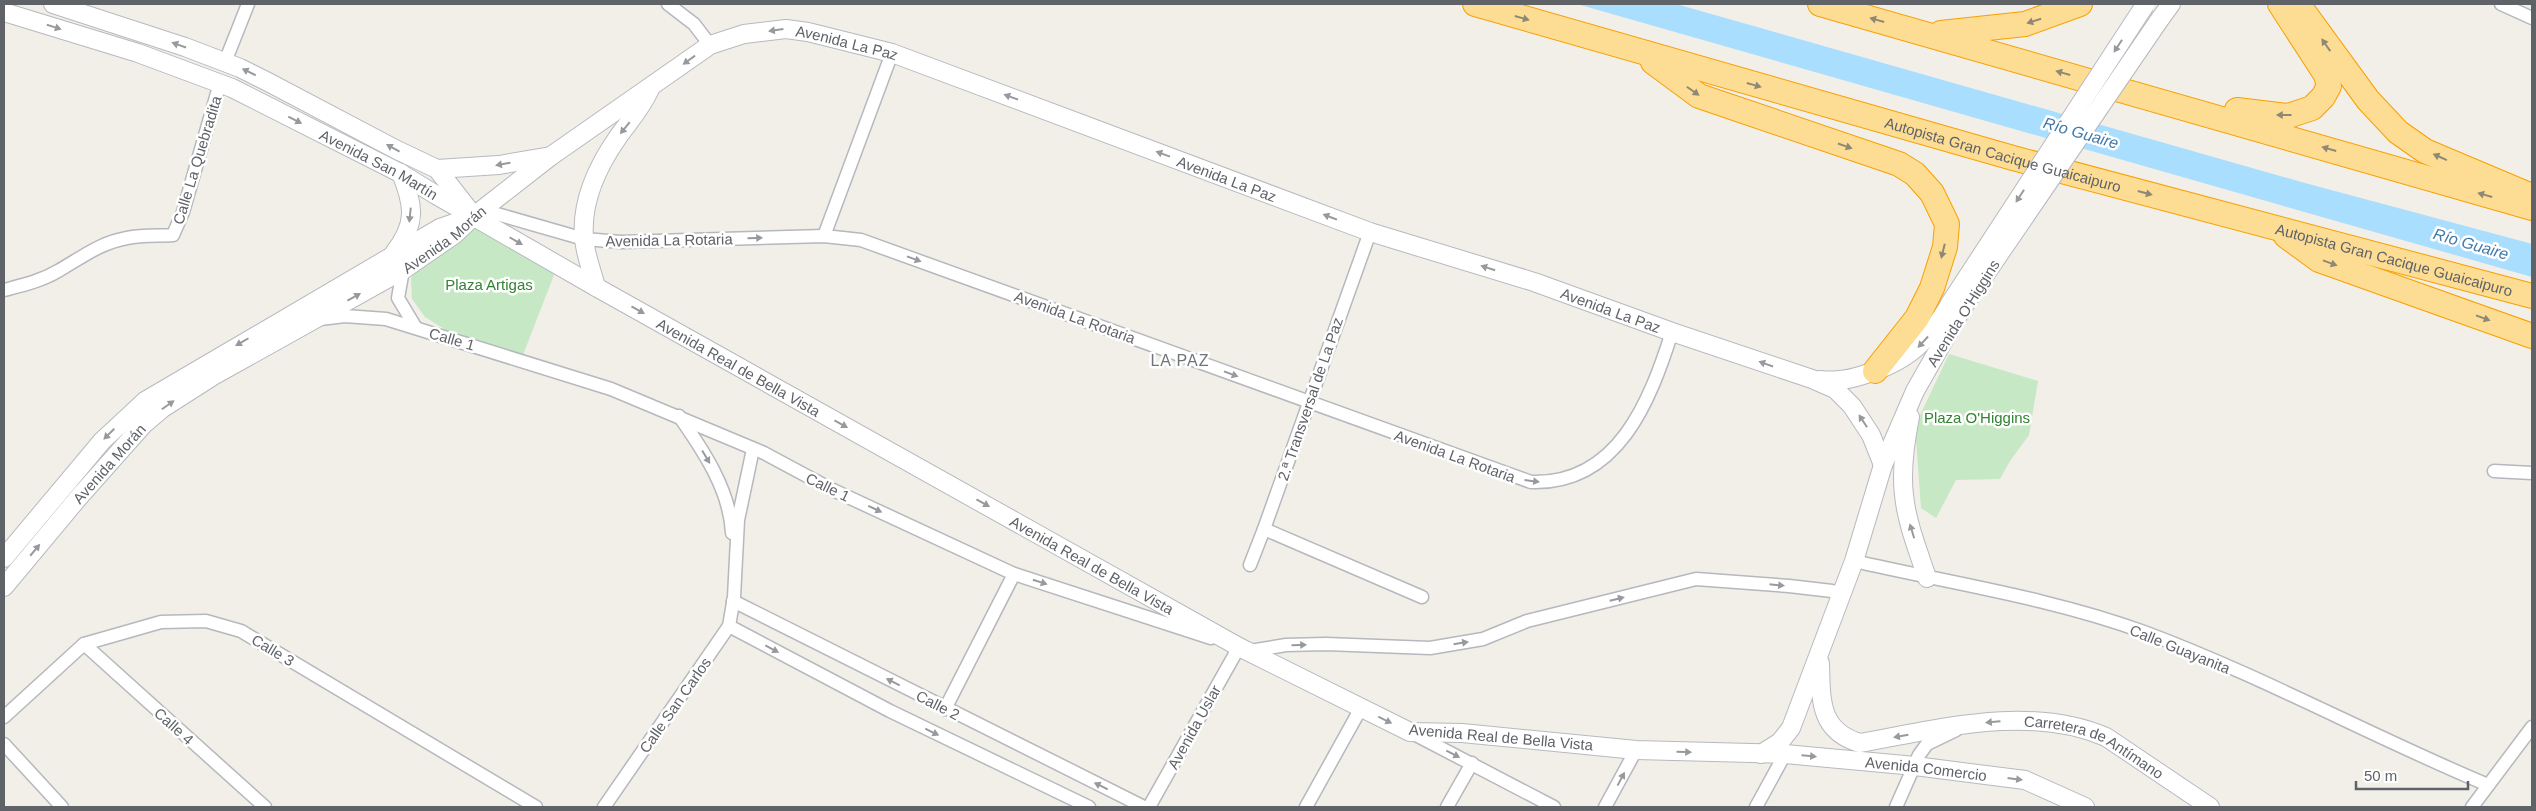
<svg xmlns="http://www.w3.org/2000/svg" width="2536" height="811" viewBox="0 0 2536 811" font-family="Helvetica,sans-serif">
<style>
.green{fill:#c7e8c5}
.water{fill:#aadeff}
.lines{fill:none;stroke-linecap:round;stroke-linejoin:round}
.minor-casing{stroke:#b5b8bc;stroke-width:15}
.secondary-casing{stroke:#b6babf;stroke-width:20}
.motorway-casing{stroke:#f99f00;stroke-width:26}
.minor{stroke:#fff;stroke-width:12}
.secondary{stroke:#fff;stroke-width:18}
.motorway{stroke:#fddd93;stroke-width:24}
.secondary-bridge-casing{stroke:#b6babf;stroke-width:20;stroke-linecap:butt}
.secondary-bridge{stroke:#fff;stroke-width:18}
.oneway{fill:#8e8875}
.oneway2{fill:#979a9d}
.labels{text-anchor:middle;dominant-baseline:central;stroke-width:5;stroke-linejoin:round;paint-order:stroke}
.street-label{font-size:15px;fill:#5f6368;stroke:#fff}
.park-label{font-size:15px;fill:#348234;stroke:#fff}
.water-label{font-size:16px;font-style:italic;fill:#417aaa;stroke:#fff}
.neighbourhood-label{font-size:16px;letter-spacing:1px;fill:#70757a;stroke:#fff}
</style>
<rect width="100%" height="100%" fill="#f1efe8"/>
<g class="green">
<polygon points="486,217 561,257 521,360 446,330 425,317 412,299 411,279 416,266"/>
<polygon points="1949,354 2038,381 2029,435 2010,461 2000,479 1956,480 1936,518 1921,508 1915,426"/>
</g>
<polygon class="water" points="1577,4 1676,4 2305,183 2525,242 2532,244 2532,277"/>
<g class="lines">
<defs>
<g id="minor">
<polyline points="668,4 694,24 710,45"/>
<polyline points="2501,4 2532,18"/>
<polyline points="225,62 248,4"/>
<path d="M474 216 497 214 584 239 621 242 824 236 861 240 1531 482C1618 485 1650 401 1672 332"/>
<polyline points="824,236 892,53"/>
<polyline points="403,270 398,298 416,328"/>
<path d="M4 290C23 285 41 281 58 271 81 258 99 243 127 238 142 235 158 236 173 235L183 212 220 83"/>
<polyline points="320,319 345,316 386,319 611,389 764,453 833,490 1014,574 1211,638"/>
<path d="M679 416C703 450 730 490 732 533"/>
<polyline points="2494,471 2532,473"/>
<polyline points="1264,529 1422,597"/>
<path d="M1854 561C1950 583 2051 598 2144 632 2262 676 2373 737 2488 785"/>
<polyline points="1250,565 1264,529 1370,232"/>
<polyline points="733,601 1144,807"/>
<polyline points="729,626 890,711 1089,807"/>
<polyline points="84,644 265,807"/>
<polyline points="1250,651 1286,645 1326,644 1430,648 1483,639 1527,621 1696,579 1789,586 1832,591 1841,597"/>
<polyline points="945,709 1014,574"/>
<polyline points="4,717 84,644 161,622 206,621 241,631 536,807"/>
<polyline points="1414,734 1554,807"/>
<polyline points="4,744 62,807"/>
<polyline points="604,807 729,626 734,597 738,520 753,449"/>
<polyline points="1149,807 1239,647 1232,644"/>
<polyline points="1306,807 1361,708"/>
<polyline points="1447,807 1472,763"/>
<polyline points="1605,807 1636,750"/>
<polyline points="1756,807 1785,754"/>
<polyline points="1896,807 1919,755 1927,744 1956,730"/>
<polyline points="2472,807 2532,727"/>
</g>
<g id="secondary">
<polyline points="53,4 185,47 240,68 268,82 397,150 437,169 469,210"/>
<path id="s1" d="M4 12 138 53 232 88 400 173 436 195 596 287 1239 647 1410 732 1462 733 1636 750 1785 754 1915 766 2025 780 2085 807"/>
<polyline points="2160,19 2171,4"/>
<polyline points="437,169 499,165 551,156"/>
<path d="M394 253C417 224 414 205 401 173"/>
<path d="M596 287C592 271 585 254 584 238 581 201 597 167 618 137 630 120 641 109 650 89"/>
<path d="M1820 380C1838 382 1852 379 1869 373 1911 359 1929 340 1951 302"/>
<path d="M1910 417C1905 442 1901 470 1904 495 1907 524 1918 550 1927 578"/>
<polyline points="4,558 102,441 145,401 440,228 466,219"/>
<path id="s2" d="M4 587 79 497 143 425 163 408 213 376 403 270 455 234 474 216 551 156 710 45 744 34 786 29 808 32 892 53 1370 232 1534 282 1672 332 1812 379 1835 389 1852 406 1871 435 1883 465"/>
<path id="s3" d="M1820 663C1821 700 1819 731 1860 743 1939 729 2029 704 2106 737L2210 807"/>
<polyline points="1761,754 1780,742 1791,728 1854,561 1883,465 1915,391 1961,310"/>
</g>
<g id="motorway">
<path id="s4" d="M1475 4 2013 158 2532 296"/>
<polyline points="1820,4 2532,208"/>
<polyline points="2298,4 2368,100 2398,132 2425,151 2527,194"/>
<polyline points="1941,33 2025,24 2080,4"/>
<polyline points="1653,62 1699,96 1899,164 1915,174 1932,193 1947,224 1945,247 1932,288 1917,318 1875,371"/>
<polyline points="2237,110 2288,116 2312,108 2323,97 2329,86 2326,75 2280,4"/>
<polyline points="2286,236 2319,260 2532,336"/>
</g>
</defs>
<use href="#minor" class="minor-casing"/>
<use href="#secondary" class="secondary-casing"/>
<use href="#motorway" class="motorway-casing"/>
<use href="#minor" class="minor"/>
<use href="#secondary" class="secondary"/>
<use href="#motorway" class="motorway"/>
<defs>
<g id="secondary-bridge">
<polyline points="1951,302 2145,5"/>
<polyline points="1961,310 2160,19"/>
</g>
</defs>
<use href="#secondary-bridge" class="secondary-bridge-casing"/>
<use href="#secondary-bridge" class="secondary-bridge"/>
</g>
<defs><path id="oneway-solid" d="M-6-.8H1V-3.2L6.5 0L1 3.2V.8H-6Z" transform="scale(1.25)"/></defs>
<g class="oneway">
<use href="#oneway-solid" transform="translate(1522 18) rotate(16)"/>
<use href="#oneway-solid" transform="translate(1877 20) rotate(-164)"/>
<use href="#oneway-solid" transform="translate(2034 21) rotate(162)"/>
<use href="#oneway-solid" transform="translate(2326 45) rotate(-125)"/>
<use href="#oneway-solid" transform="translate(2063 73) rotate(-164)"/>
<use href="#oneway-solid" transform="translate(1754 85) rotate(16)"/>
<use href="#oneway-solid" transform="translate(1693 91) rotate(35)"/>
<use href="#oneway-solid" transform="translate(2284 115) rotate(180)"/>
<use href="#oneway-solid" transform="translate(1845 146) rotate(19)"/>
<use href="#oneway-solid" transform="translate(2329 149) rotate(-164)"/>
<use href="#oneway-solid" transform="translate(2440 157) rotate(-156)"/>
<use href="#oneway-solid" transform="translate(2145 193) rotate(15)"/>
<use href="#oneway-solid" transform="translate(2485 195) rotate(-164)"/>
<use href="#oneway-solid" transform="translate(1943 251) rotate(104)"/>
<use href="#oneway-solid" transform="translate(2330 263) rotate(20)"/>
<use href="#oneway-solid" transform="translate(2483 318) rotate(20)"/>
</g>
<g class="oneway2">
<use href="#oneway-solid" transform="translate(54 27) rotate(17)"/>
<use href="#oneway-solid" transform="translate(776 30) rotate(172)"/>
<use href="#oneway-solid" transform="translate(179 45) rotate(-161)"/>
<use href="#oneway-solid" transform="translate(2118 46) rotate(123)"/>
<use href="#oneway-solid" transform="translate(689 60) rotate(144)"/>
<use href="#oneway-solid" transform="translate(249 72) rotate(-154)"/>
<use href="#oneway-solid" transform="translate(1011 97) rotate(-160)"/>
<use href="#oneway-solid" transform="translate(295 120) rotate(27)"/>
<use href="#oneway-solid" transform="translate(625 128) rotate(129)"/>
<use href="#oneway-solid" transform="translate(393 148) rotate(-151)"/>
<use href="#oneway-solid" transform="translate(1163 154) rotate(-160)"/>
<use href="#oneway-solid" transform="translate(503 164) rotate(170)"/>
<use href="#oneway-solid" transform="translate(2020 196) rotate(123)"/>
<use href="#oneway-solid" transform="translate(410 215) rotate(96)"/>
<use href="#oneway-solid" transform="translate(1330 217) rotate(-159)"/>
<use href="#oneway-solid" transform="translate(755 238) rotate(-2)"/>
<use href="#oneway-solid" transform="translate(516 241) rotate(30)"/>
<use href="#oneway-solid" transform="translate(914 259) rotate(20)"/>
<use href="#oneway-solid" transform="translate(1488 268) rotate(-163)"/>
<use href="#oneway-solid" transform="translate(354 297) rotate(-29)"/>
<use href="#oneway-solid" transform="translate(638 310) rotate(29)"/>
<use href="#oneway-solid" transform="translate(242 342) rotate(150)"/>
<use href="#oneway-solid" transform="translate(1923 342) rotate(133)"/>
<use href="#oneway-solid" transform="translate(1766 364) rotate(-161)"/>
<use href="#oneway-solid" transform="translate(1231 374) rotate(20)"/>
<use href="#oneway-solid" transform="translate(168 405) rotate(-35)"/>
<use href="#oneway-solid" transform="translate(1863 421) rotate(-123)"/>
<use href="#oneway-solid" transform="translate(841 424) rotate(29)"/>
<use href="#oneway-solid" transform="translate(109 434) rotate(135)"/>
<use href="#oneway-solid" transform="translate(706 457) rotate(59)"/>
<use href="#oneway-solid" transform="translate(1532 481) rotate(7)"/>
<use href="#oneway-solid" transform="translate(983 503) rotate(29)"/>
<use href="#oneway-solid" transform="translate(875 509) rotate(25)"/>
<use href="#oneway-solid" transform="translate(1912 531) rotate(-107)"/>
<use href="#oneway-solid" transform="translate(35 550) rotate(-50)"/>
<use href="#oneway-solid" transform="translate(1040 582) rotate(18)"/>
<use href="#oneway-solid" transform="translate(1777 585) rotate(6)"/>
<use href="#oneway-solid" transform="translate(1617 599) rotate(-14)"/>
<use href="#oneway-solid" transform="translate(1461 643) rotate(-9)"/>
<use href="#oneway-solid" transform="translate(1299 645) rotate(-2)"/>
<use href="#oneway-solid" transform="translate(772 649) rotate(28)"/>
<use href="#oneway-solid" transform="translate(893 682) rotate(-153)"/>
<use href="#oneway-solid" transform="translate(1385 720) rotate(26)"/>
<use href="#oneway-solid" transform="translate(1993 722) rotate(175)"/>
<use href="#oneway-solid" transform="translate(932 732) rotate(26)"/>
<use href="#oneway-solid" transform="translate(1901 736) rotate(170)"/>
<use href="#oneway-solid" transform="translate(1684 752) rotate(2)"/>
<use href="#oneway-solid" transform="translate(1453 754) rotate(27)"/>
<use href="#oneway-solid" transform="translate(1809 756) rotate(5)"/>
<use href="#oneway-solid" transform="translate(1621 779) rotate(-62)"/>
<use href="#oneway-solid" transform="translate(2015 779) rotate(7)"/>
<use href="#oneway-solid" transform="translate(1101 786) rotate(-154)"/>
</g>
<g class="labels">
<g class="street-label">
<text stroke="none"><textPath href="#s2" startOffset="1038">Avenida La Paz</textPath></text>
<text stroke="none"><textPath href="#s4" startOffset="549">Autopista Gran Cacique Guaicaipuro</textPath></text>
<text transform="translate(197 160) rotate(-73)">Calle La Quebradita</text>
<text stroke="none"><textPath href="#s1" startOffset="406">Avenida San Martín</textPath></text>
<text stroke="none"><textPath href="#s2" startOffset="1442">Avenida La Paz</textPath></text>
<text transform="translate(669 240) rotate(-1)">Avenida La Rotaria</text>
<text stroke="none"><textPath href="#s2" startOffset="568">Avenida Morán</textPath></text>
<text stroke="none"><textPath href="#s4" startOffset="954">Autopista Gran Cacique Guaicaipuro</textPath></text>
<text stroke="none"><textPath href="#s2" startOffset="1848">Avenida La Paz</textPath></text>
<text transform="translate(1963 313) rotate(-58)">Avenida O'Higgins</text>
<text transform="translate(1075 317) rotate(20)">Avenida La Rotaria</text>
<text transform="translate(452 339) rotate(16)">Calle 1</text>
<text stroke="none"><textPath href="#s1" startOffset="819">Avenida Real de Bella Vista</textPath></text>
<text transform="translate(1310 399) rotate(-71)">2.ª Transversal de La Paz</text>
<text transform="translate(1455 456) rotate(20)">Avenida La Rotaria</text>
<text stroke="none"><textPath href="#s2" startOffset="162">Avenida Morán</textPath></text>
<text transform="translate(828 487) rotate(26)">Calle 1</text>
<text stroke="none"><textPath href="#s1" startOffset="1224">Avenida Real de Bella Vista</textPath></text>
<text transform="translate(2180 649) rotate(22)">Calle Guayanita</text>
<text transform="translate(273 650) rotate(31)">Calle 3</text>
<text transform="translate(675 705) rotate(-55)">Calle San Carlos</text>
<text transform="translate(938 705) rotate(27)">Calle 2</text>
<text transform="translate(174 726) rotate(42)">Calle 4</text>
<text transform="translate(1194 727) rotate(-61)">Avenida Uslar</text>
<text transform="translate(1501 737) rotate(5)">Avenida Real de Bella Vista</text>
<text stroke="none"><textPath href="#s3" startOffset="340">Carretera de Antímano</textPath></text>
<text stroke="none"><textPath href="#s1" startOffset="2101">Avenida Comercio</textPath></text>
</g>
<g class="park-label">
<text x="489" y="284">Plaza Artigas</text>
<text x="1977" y="417">Plaza O'Higgins</text>
</g>
<g class="water-label">
<text transform="translate(2081 133) rotate(16)">Río Guaire</text>
<text transform="translate(2471 244) rotate(16)">Río Guaire</text>
</g>
<g class="neighbourhood-label">
<text x="1180" y="360">LA PAZ</text>
</g>
</g>
<rect width="2536" height="811" fill="none" stroke="#5f6368" stroke-width="10"/>
<path d="M2356 781v8h112v-8" fill="none" stroke="#5f6368" stroke-width="2.5"/>
<text x="2364" y="781" font-size="15" fill="#5f6368" stroke="#ffffff" stroke-width="4" paint-order="stroke">50 m</text>
</svg>
